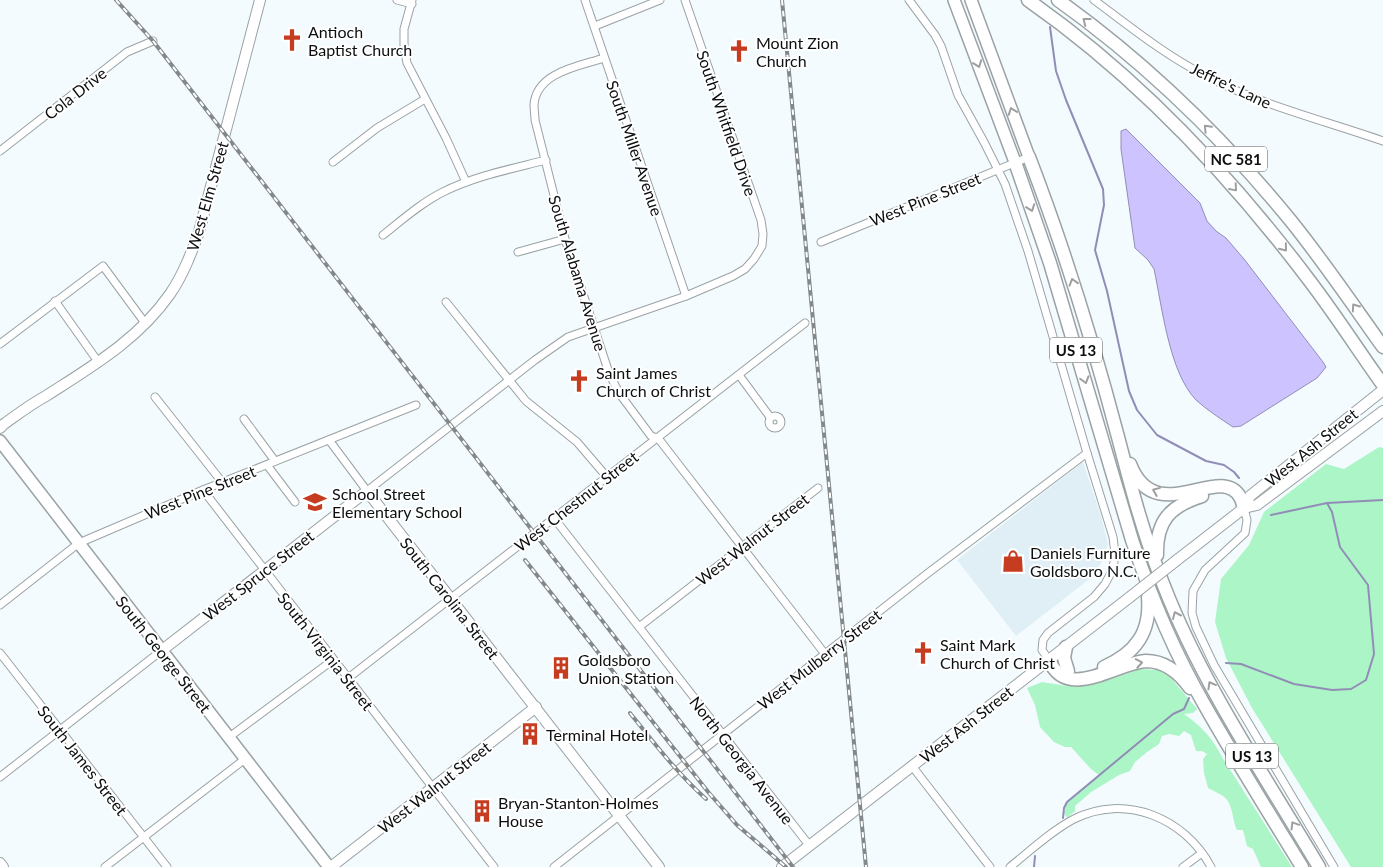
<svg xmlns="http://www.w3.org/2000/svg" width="1383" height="867" viewBox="0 0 1383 867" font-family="Lato,sans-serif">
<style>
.built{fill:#e0eff6}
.green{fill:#abf5c6}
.water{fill:#ccc3ff;stroke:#928db7}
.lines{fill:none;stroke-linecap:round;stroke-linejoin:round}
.stream{stroke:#928db7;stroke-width:2}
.street-casing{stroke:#9aa2a5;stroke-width:9}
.secondary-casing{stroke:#9aa2a5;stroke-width:12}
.primary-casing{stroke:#9aa2a5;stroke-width:14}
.highway-casing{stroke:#9aa2a5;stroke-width:15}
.street{stroke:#fff;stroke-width:7}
.secondary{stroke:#fff;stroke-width:10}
.primary{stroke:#fff;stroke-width:11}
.highway{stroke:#fff;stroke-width:12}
.rail-casing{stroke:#83888a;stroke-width:4}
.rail{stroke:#fff;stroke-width:2;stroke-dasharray:5.5;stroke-linecap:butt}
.secondary-bridge-casing{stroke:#9aa2a5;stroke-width:12;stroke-linecap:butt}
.secondary-bridge{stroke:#fff;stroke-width:10}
.oneway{stroke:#9e9f9f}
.labels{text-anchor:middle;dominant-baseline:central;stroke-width:4;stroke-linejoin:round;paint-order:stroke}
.shield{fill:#fff;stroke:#555657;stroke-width:1}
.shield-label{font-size:15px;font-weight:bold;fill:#0c0e0f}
.poi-label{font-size:16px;fill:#0c0e0f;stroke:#fff;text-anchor:start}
.street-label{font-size:16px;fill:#0c0e0f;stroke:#fff}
</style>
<rect width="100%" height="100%" fill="#f3fbfe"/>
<polygon class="built" points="1083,462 1101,516 1108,544 1103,560 1092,577 1016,636 957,560"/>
<g class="green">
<polygon points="1379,447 1383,448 1383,867 1351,867 1252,708 1226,658 1215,622 1221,579 1249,545 1264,512 1326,464 1344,469"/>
<path d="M1140 669 1159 670 1171 678 1197 709 1193 713 1184 714C1202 727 1212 737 1222 757L1292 867H1261L1253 849 1247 846 1243 830H1237C1232 820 1233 802 1223 796 1219 793 1213 791 1208 788L1204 773 1203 759 1207 754 1202 751H1196L1191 735 1184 731 1179 736 1169 734 1162 736 1159 744 1147 752 1135 762 1130 771 1119 775 1091 792 1075 806V811L1067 818 1064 813 1067 802 1099 775 1091 769 1071 747H1065L1054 742 1040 727 1035 705 1027 688 1042 682 1067 686 1105 681Z"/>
</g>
<path class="water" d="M1126 129 1200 203 1207 221 1216 231 1226 238 1244 259 1323 362 1326 367 1317 378 1241 426 1233 427C1221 419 1207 410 1196 400 1169 372 1162 306 1154 269L1148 260 1135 248 1121 149V131Z"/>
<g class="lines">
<g class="stream">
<polyline points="1050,27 1056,71 1066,100 1103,189 1104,205 1095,250 1107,291 1129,391 1137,410 1157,435 1206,461 1224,465 1234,472 1239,478"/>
<polyline points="1271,515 1327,503 1383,500"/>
<polyline points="1226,663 1241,664 1294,684 1332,690 1351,689 1366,680 1374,654 1368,585 1340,547 1332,512 1327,503"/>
<polyline points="1063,818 1064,808 1067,802 1173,714 1184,709 1189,698"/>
<polyline points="1034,867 1035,856"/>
</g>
<defs>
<g id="street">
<polyline points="397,0 412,4"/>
<polyline points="412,0 404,29 404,47 407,63 446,138 466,182"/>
<polyline points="585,0 686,296"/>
<polyline points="909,0 935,35 941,46 958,95 984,142 1005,184 1028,251 1087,453 1113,537 1115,554 1113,569 1105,584 1094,597 1048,633 1043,640 1042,650 1049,660"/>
<path d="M1094 0C1129 26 1165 55 1204 75 1260 105 1323 120 1383 141"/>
<polyline points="595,26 660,0"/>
<path d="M604 58C580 66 536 72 534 105 534 110 535 115 535 120L565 239 609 373 619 393 651 436 658 438 825 654"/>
<polyline points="0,151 127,52 153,41"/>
<polyline points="333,162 377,128 425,99"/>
<path d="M383 235C402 220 421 203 443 192 475 176 511 169 546 160"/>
<polyline points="821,242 1029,157"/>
<polyline points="518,252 565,239"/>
<polyline points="55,301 99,363"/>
<polyline points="446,302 526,401 577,442 607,477"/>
<polyline points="0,344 103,266 145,323"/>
<polyline points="739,375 770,417"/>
<polyline points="155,397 222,482"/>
<circle cx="775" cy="422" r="6"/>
<polyline points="244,419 275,461"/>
<polyline points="329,440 367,491 535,360 568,337 686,296 733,276 745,269 754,259 762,246 763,234 761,220 685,0"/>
<polyline points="267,465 295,502"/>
<polyline points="203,490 494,867"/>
<polyline points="1244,508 1247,520 1245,533 1205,570 1193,591 1192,613 1196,627 1214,665 1334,867"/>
<polyline points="554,518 809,845"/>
<polyline points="0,605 79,543 203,490 416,405"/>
<polyline points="639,627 818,488"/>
<polyline points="0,653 167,867"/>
<polyline points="347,679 805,323"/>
<polyline points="228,738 333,660"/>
<polyline points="912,766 990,867"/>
<polyline points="0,777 161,651"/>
<polyline points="105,867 245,759"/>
<polyline points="554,867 928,573 1087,453"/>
<path d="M1010 867C1030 851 1051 831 1074 819 1125 793 1185 818 1211 867"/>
<polyline points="1183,867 1202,853"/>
</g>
<g id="secondary">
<path d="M0 428 4 424C18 414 31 404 46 396 91 367 138 340 170 294 183 275 191 254 199 232L260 0"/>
<polyline points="1244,508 1250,496 1383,390"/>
<polyline points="1177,560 1244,508 1257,505 1383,411"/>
<polyline points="161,651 367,491 659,867"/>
<polyline points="0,863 3,867"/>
<polyline points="331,867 536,707"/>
<polyline points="782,867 1130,597"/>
</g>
<g id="primary">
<polyline points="954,0 1015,162"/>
<polyline points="971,0 1029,157"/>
<polyline points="0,441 329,867"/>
</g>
<g id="highway">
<path d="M1028 0C1137 76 1229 174 1309 280 1335 314 1358 350 1383 385"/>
<path d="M1058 0C1145 62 1224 139 1291 221 1324 262 1353 305 1383 347"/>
<path d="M1029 157C1064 248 1093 342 1118 437 1131 487 1144 537 1164 586 1202 684 1265 776 1319 867"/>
<path d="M1015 162 1050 263 1132 540C1151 597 1174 652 1204 704 1235 759 1269 813 1302 867"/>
<path d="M1130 464C1155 530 1220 462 1240 497 1242 500 1243 505 1244 508"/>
<path d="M1157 555C1156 521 1170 506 1202 496"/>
<polyline points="1066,647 1064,658 1068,671"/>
<path d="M1049 660C1067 702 1116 663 1146 661 1165 661 1180 674 1190 688"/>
<path d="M1104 667C1136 653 1151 632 1148 597"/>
</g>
</defs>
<use href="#street" class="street-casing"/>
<use href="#secondary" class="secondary-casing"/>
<use href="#primary" class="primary-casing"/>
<use href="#highway" class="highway-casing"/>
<use href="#street" class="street"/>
<use href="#secondary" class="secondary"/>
<use href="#primary" class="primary"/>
<use href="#highway" class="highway"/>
<defs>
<g id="rail">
<polyline points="116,0 153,41 793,867"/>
<polyline points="782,0 866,867"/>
<polyline points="525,560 709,793 737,825 786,867"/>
<path d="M630 713C654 743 677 773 706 799"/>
</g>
</defs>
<use href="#rail" class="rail-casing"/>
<use href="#rail" class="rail"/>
<defs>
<polyline id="secondary-bridge" points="1130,597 1177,560"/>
</defs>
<use href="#secondary-bridge" class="secondary-bridge-casing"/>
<use href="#secondary-bridge" class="secondary-bridge"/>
</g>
<defs><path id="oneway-chevron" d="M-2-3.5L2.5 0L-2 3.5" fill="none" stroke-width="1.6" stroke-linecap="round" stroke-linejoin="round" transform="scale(1.25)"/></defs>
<g class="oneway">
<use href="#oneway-chevron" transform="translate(1086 21) rotate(-142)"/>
<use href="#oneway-chevron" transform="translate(978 64) rotate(70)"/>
<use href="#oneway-chevron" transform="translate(1012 111) rotate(-110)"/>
<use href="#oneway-chevron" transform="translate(1207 128) rotate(-134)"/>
<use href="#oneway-chevron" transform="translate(1234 188) rotate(49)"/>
<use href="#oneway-chevron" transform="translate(1031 208) rotate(70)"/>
<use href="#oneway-chevron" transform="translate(1284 248) rotate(51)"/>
<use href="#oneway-chevron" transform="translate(1073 282) rotate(-107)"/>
<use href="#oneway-chevron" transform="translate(1355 307) rotate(-125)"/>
<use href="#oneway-chevron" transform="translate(1085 380) rotate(74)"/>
<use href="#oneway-chevron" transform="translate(1156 491) rotate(-158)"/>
<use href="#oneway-chevron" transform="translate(1176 615) rotate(-114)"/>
<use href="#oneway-chevron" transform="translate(1139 663) rotate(-10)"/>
<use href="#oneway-chevron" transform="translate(1211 685) rotate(-119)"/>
<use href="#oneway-chevron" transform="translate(1294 825) rotate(-121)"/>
</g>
<defs>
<symbol id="church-bare" viewBox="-9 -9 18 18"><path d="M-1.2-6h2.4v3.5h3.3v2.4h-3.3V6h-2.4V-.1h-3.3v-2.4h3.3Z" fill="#c63c20" stroke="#fff" stroke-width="2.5" paint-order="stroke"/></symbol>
<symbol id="school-bare" viewBox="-9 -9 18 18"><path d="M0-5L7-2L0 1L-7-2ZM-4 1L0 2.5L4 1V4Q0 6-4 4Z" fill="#c63c20" stroke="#fff" stroke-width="2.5" paint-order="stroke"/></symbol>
<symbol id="shop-bare" viewBox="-9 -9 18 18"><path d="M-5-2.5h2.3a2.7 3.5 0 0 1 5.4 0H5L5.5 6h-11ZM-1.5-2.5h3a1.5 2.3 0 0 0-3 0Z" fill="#c63c20" stroke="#fff" stroke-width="2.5" paint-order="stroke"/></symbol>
<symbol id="building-bare" viewBox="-9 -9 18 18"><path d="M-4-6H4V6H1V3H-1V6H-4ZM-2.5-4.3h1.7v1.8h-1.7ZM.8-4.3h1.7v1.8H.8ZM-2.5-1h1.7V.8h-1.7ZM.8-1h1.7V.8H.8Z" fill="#c63c20" stroke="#fff" stroke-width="2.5" paint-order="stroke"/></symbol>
</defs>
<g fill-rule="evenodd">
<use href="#church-bare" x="276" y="24" width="32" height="32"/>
<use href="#church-bare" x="723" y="35" width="32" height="32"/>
<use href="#church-bare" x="563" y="365" width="32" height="32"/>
<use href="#school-bare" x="299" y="486" width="32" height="32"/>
<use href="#shop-bare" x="997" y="545" width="32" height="32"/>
<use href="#church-bare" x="907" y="637" width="32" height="32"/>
<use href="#building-bare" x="545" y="652" width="32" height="32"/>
<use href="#building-bare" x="514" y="718" width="32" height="32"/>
<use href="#building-bare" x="466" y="795" width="32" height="32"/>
</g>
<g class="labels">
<g class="shield">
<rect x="1205" y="146.5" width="62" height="25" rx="4"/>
<rect x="1050" y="337.5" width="52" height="25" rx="4"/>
<rect x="1226" y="743.5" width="52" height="25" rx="4"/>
</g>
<g class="shield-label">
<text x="1236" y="159">NC 581</text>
<text x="1076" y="350">US 13</text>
<text x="1252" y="756">US 13</text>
</g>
<g class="poi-label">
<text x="308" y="31">Antioch<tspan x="308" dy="18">Baptist Church</tspan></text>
<text x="756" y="42">Mount Zion<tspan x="756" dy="18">Church</tspan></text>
<text x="596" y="372">Saint James<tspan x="596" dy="18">Church of Christ</tspan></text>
<text x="332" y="493">School Street<tspan x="332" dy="18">Elementary School</tspan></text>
<text x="1030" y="552">Daniels Furniture<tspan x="1030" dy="18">Goldsboro N.C.</tspan></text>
<text x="940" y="644">Saint Mark<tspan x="940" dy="18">Church of Christ</tspan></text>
<text x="578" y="659">Goldsboro<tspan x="578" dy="18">Union Station</tspan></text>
<text x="546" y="734">Terminal Hotel</text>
<text x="498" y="802">Bryan-Stanton-Holmes<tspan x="498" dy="18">House</tspan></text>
</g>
<g class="street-label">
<text transform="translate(1231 85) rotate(25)">Jeffre's Lane</text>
<text transform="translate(75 93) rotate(-38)">Cola Drive</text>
<text transform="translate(727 123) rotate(71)">South Whitfield Drive</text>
<text transform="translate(635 148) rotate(71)">South Miller Avenue</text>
<text transform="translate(207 196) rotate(-74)">West Elm Street</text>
<text transform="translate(925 199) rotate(-22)">West Pine Street</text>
<text transform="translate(578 273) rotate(73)">South Alabama Avenue</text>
<text transform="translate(1311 447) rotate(-39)">West Ash Street</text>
<text transform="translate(200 492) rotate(-22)">West Pine Street</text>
<text transform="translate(576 501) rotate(-38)">West Chestnut Street</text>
<text transform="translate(752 539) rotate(-38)">West Walnut Street</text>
<text transform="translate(258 575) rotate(-38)">West Spruce Street</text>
<text transform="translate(450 598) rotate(52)">South Carolina Street</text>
<text transform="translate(326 651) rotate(52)">South Virginia Street</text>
<text transform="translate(164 654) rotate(52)">South George Street</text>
<text transform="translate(819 659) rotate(-38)">West Mulberry Street</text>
<text transform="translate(966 724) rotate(-38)">West Ash Street</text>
<text transform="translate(83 760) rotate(52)">South James Street</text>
<text transform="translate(742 760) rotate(52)">North Georgia Avenue</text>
<text transform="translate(434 787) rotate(-38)">West Walnut Street</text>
</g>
</g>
</svg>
